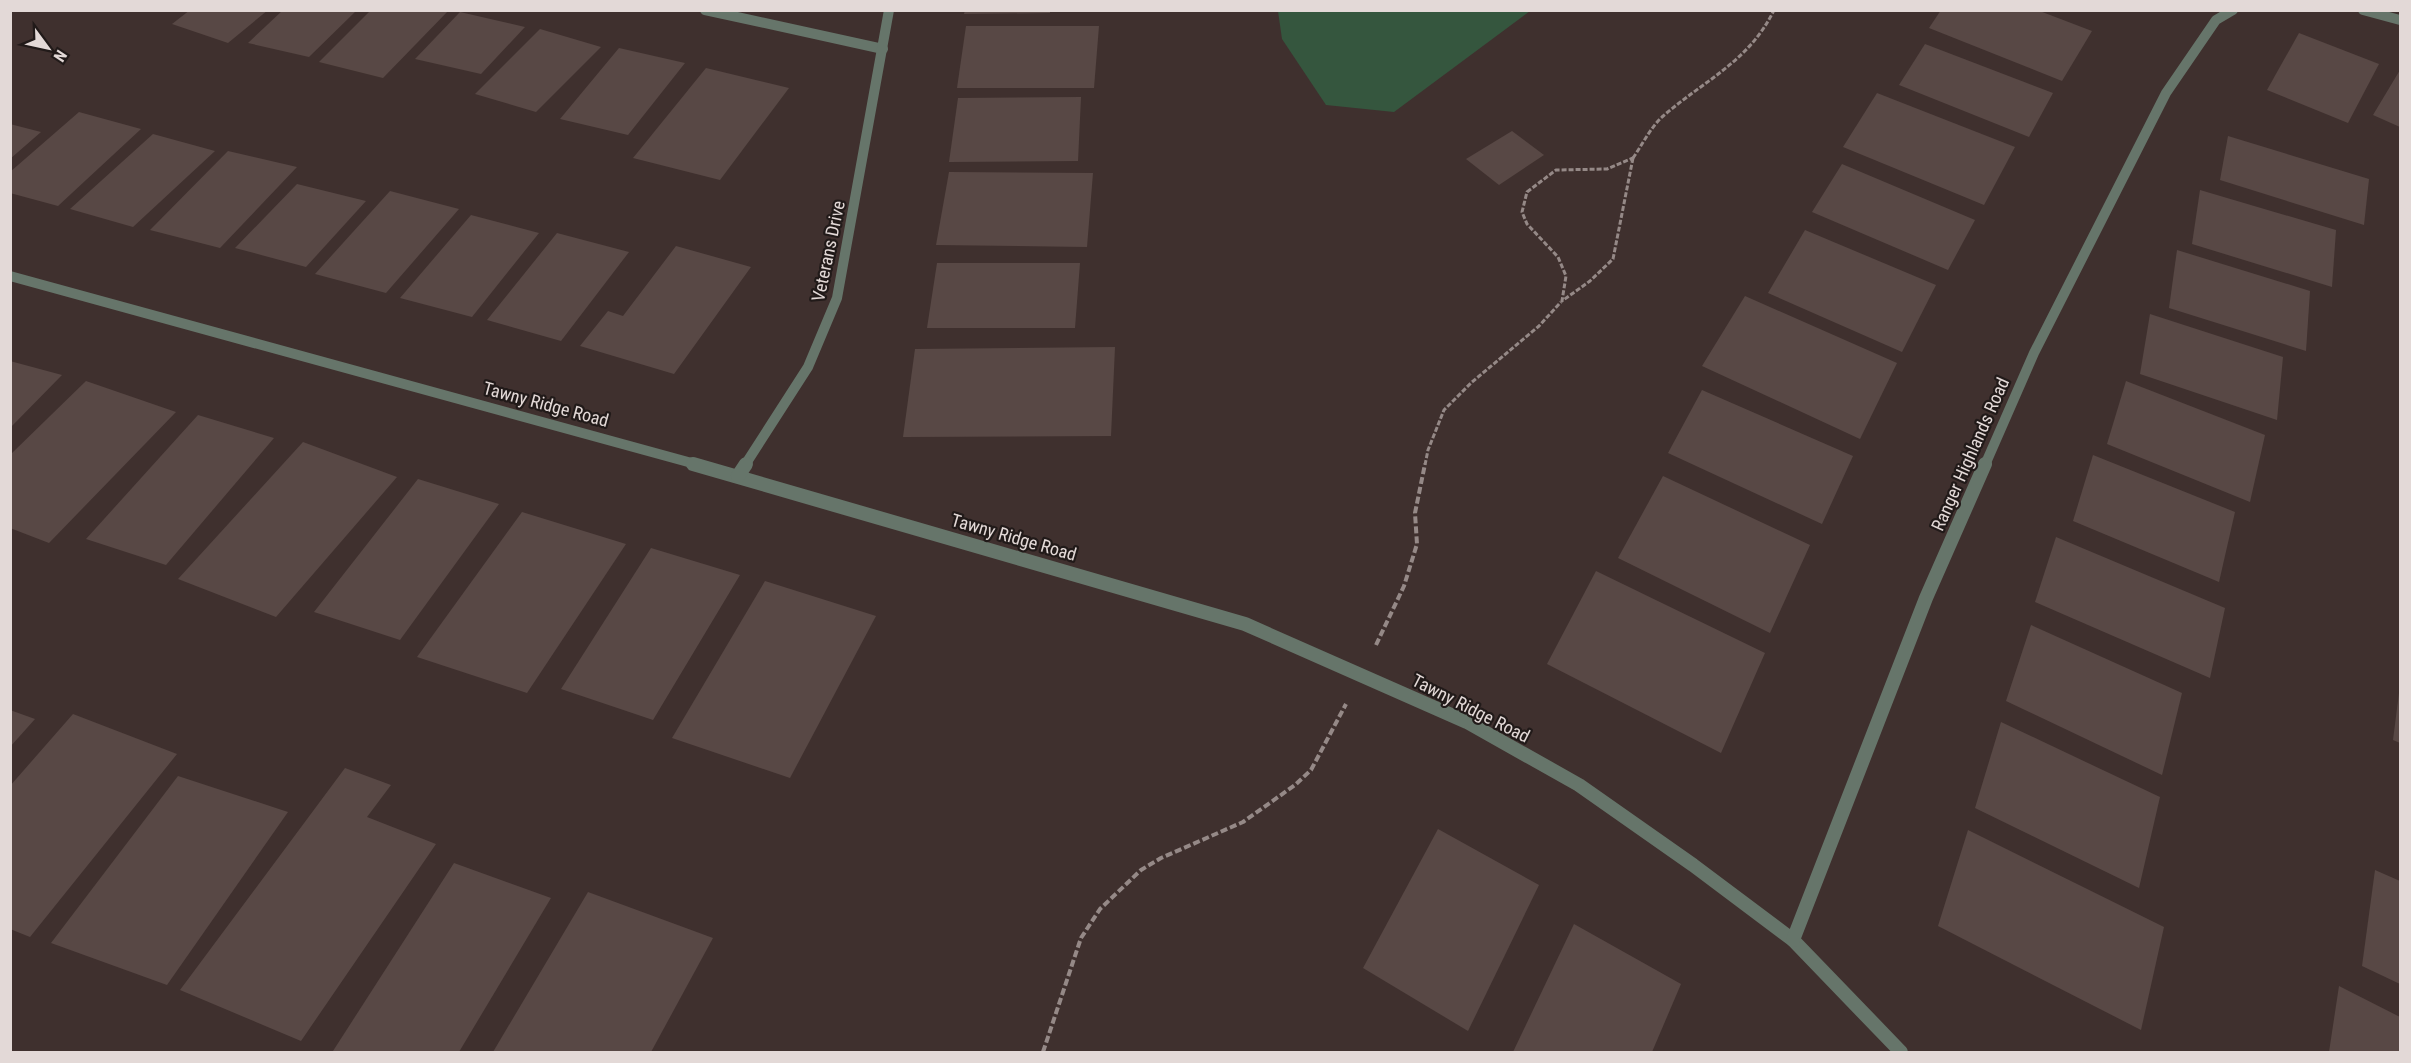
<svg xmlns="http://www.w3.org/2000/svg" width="2411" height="1063" viewBox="0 0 2411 1063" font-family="'Roboto Condensed',sans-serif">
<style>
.water{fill:#35563e}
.building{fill:#584845}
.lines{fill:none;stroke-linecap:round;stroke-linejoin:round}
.path-far1{stroke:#958987;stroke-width:3;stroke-dasharray:5 2;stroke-linecap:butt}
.path{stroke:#958987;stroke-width:4;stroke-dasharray:7 3;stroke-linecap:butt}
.minor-far1{stroke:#66756a;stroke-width:10}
.minor{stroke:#66756a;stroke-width:14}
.labels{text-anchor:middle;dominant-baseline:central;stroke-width:4.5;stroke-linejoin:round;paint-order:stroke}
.street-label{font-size:18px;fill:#e3d9d7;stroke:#211a19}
</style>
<rect width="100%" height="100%" fill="#3f302e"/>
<polygon class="water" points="1278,11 1278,10 1530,11 1394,112 1326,105 1282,39"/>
<g class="building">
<polygon points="190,10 268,10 228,43 172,24"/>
<polygon points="283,10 357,10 309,57 248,43"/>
<polygon points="371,10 449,10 383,78 319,62"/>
<polygon points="965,10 1050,10 1050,13 964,14"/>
<polygon points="1941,10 2037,10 2092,31 2062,81 1929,28"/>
<polygon points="460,12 525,27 481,74 415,59"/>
<polygon points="966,26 1099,26 1094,88 957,88"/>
<polygon points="540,29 601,47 536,112 475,94"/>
<polygon points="2299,33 2379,64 2348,123 2267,90"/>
<polygon points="1925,44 2053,93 2029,137 1899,85"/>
<polygon points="619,48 685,63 628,135 560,119"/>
<polygon points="706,68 789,88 720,180 633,158"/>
<polygon points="2400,70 2400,127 2373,115"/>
<polygon points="1877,93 2015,147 1984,205 1843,147"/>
<polygon points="1081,97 1078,161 949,162 958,98"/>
<polygon points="79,112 141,129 58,206 10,193 10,172"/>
<polygon points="10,124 41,132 10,159"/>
<polygon points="1512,131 1544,155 1499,185 1466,159"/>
<polygon points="153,134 215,151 133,227 70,209"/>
<polygon points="2228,136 2369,179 2364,225 2220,180"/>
<polygon points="228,151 297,167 220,248 150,230"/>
<polygon points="1842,164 1975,220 1948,270 1812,212"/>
<polygon points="949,172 1093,173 1087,247 936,245"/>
<polygon points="297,184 366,201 306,267 235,248"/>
<polygon points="2200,190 2336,230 2332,287 2192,244"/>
<polygon points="390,191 459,209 386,293 315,274"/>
<polygon points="471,215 539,233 472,317 400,298"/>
<polygon points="1805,230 1936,285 1902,352 1768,293"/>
<polygon points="557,233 629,252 561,341 487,320"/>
<polygon points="676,246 751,267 674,374 580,346 608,311 623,316"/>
<polygon points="2177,250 2310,291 2306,351 2169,308"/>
<polygon points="937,263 1080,263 1075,328 927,328"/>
<polygon points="1745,296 1897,363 1860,439 1702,366"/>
<polygon points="2150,314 2283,357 2277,420 2140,374"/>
<polygon points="1115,347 1111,436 903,437 915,349"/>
<polygon points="10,361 62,375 10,428"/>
<polygon points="86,381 176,412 49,543 10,528 10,455"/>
<polygon points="2126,381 2265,435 2250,502 2107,444"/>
<polygon points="1702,390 1853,456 1822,524 1668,453"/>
<polygon points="198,415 274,438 166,565 86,539"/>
<polygon points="303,442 397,477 276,617 178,579"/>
<polygon points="2093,455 2235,512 2219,582 2073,521"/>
<polygon points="1663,476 1810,545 1770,633 1618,558"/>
<polygon points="418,479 499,504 400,640 314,612"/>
<polygon points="522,512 626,544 527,693 417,657"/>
<polygon points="2056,537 2225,608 2210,678 2035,602"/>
<polygon points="651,548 740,575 653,720 561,689"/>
<polygon points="1596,571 1765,653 1721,753 1547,664"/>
<polygon points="765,581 876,616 790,778 672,738"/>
<polygon points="2031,625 2182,693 2162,775 2006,701"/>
<polygon points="2399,693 2400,693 2400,743 2393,740"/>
<polygon points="10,710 35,719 10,747"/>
<polygon points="73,714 177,754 30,937 10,929 10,786"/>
<polygon points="2001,722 2160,797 2139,888 1975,808"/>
<polygon points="345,768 391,785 367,817 436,844 301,1041 180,990"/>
<polygon points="178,776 288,812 167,985 51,943"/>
<polygon points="1438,829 1539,885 1468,1031 1363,968"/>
<polygon points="1968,830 2164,927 2141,1030 1938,926"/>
<polygon points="454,863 551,898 459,1052 333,1051"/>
<polygon points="2375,870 2400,881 2400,984 2362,966"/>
<polygon points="588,892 713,938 651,1052 493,1052"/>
<polygon points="1574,924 1681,984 1652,1052 1513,1052"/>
<polygon points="2339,986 2400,1017 2400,1052 2329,1052"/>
</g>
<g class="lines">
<g class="path-far1">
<polygon points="1633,158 1613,259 1590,281 1562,301 1566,276 1558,257 1527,224 1522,212 1527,192 1556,170 1607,169"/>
<path d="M1633 158C1642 145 1651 127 1662 117 1703 81 1749 62 1774 10"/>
<polyline points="1425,465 1428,450 1444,410 1472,382 1539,326 1561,302"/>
</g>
<g class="path">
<polyline points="1376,645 1404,586 1417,544 1415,513 1425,464"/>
<polyline points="1043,1052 1081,938 1100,909 1141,870 1161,858 1243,822 1295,785 1311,770 1346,704"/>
</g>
<g class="minor-far1">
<polyline points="705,10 883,49"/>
<polyline points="2363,10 2400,20"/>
<polyline points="10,276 699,465"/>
<polyline points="745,465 808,367 837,298 889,10"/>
<polyline points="1985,465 2034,353 2166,93 2216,20 2233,10"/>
</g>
<g class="minor">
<polyline points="693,464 1245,624 1467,722 1579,785 1693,865 1793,940 1901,1052"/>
<polyline points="738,476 746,464"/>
<polyline points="1793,940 1926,598 1985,464"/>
</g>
</g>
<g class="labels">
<g class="street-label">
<text transform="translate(828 251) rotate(-78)">Veterans Drive</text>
<text transform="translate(546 404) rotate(15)">Tawny Ridge Road</text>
<text transform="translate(1970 454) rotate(-66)">Ranger Highlands Road</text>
<text transform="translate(1014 537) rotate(16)">Tawny Ridge Road</text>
<text transform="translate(1471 708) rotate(27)">Tawny Ridge Road</text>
</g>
</g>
<rect width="2411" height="1063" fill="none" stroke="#e3d9d7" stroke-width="24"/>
<g transform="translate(48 48) rotate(123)" stroke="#211a19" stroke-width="4.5" paint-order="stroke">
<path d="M0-4.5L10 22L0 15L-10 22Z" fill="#e3d9d7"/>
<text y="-9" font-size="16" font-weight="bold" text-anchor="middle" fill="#e3d9d7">N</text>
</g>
</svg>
